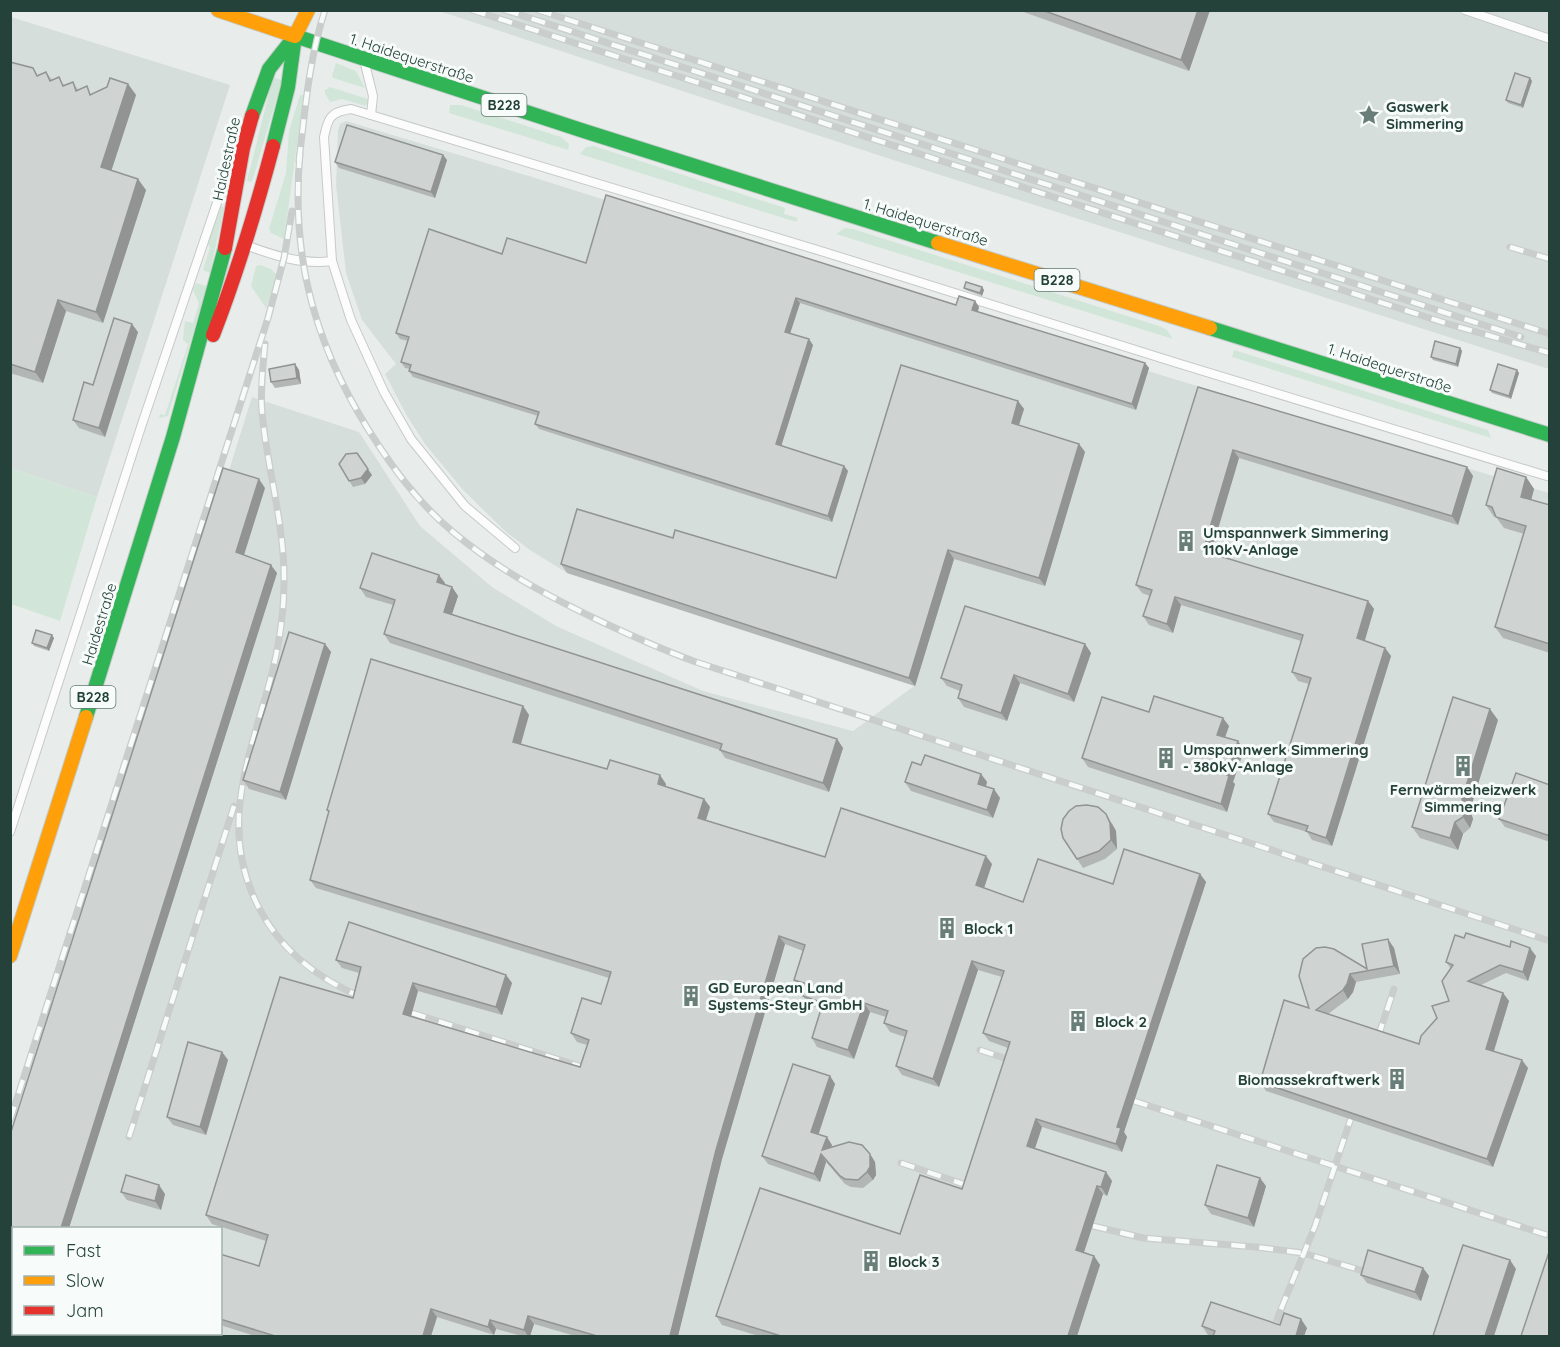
<svg xmlns="http://www.w3.org/2000/svg" width="1560" height="1347" viewBox="0 0 1560 1347" font-family="Quicksand,sans-serif">
<style>
.built{fill:#d6dedb;fill-rule:evenodd}
.green{fill:#d1e6d8}
.lines{fill:none;stroke-linecap:round;stroke-linejoin:round}
.lane-casing{stroke:#c5cac8;stroke-width:10}
.fast-casing{stroke:#c3cbc8;stroke-width:16}
.slow-casing{stroke:#c3cbc8;stroke-width:16}
.jam-casing{stroke:#c3cbc8;stroke-width:16}
.lane{stroke:#fcfcfc;stroke-width:8}
.fast{stroke:#30b455;stroke-width:14}
.slow{stroke:#ff9f0a;stroke-width:14}
.jam{stroke:#e5322d;stroke-width:14}
.rail-casing{stroke:#c9cdcc;stroke-width:7}
.rail{stroke:#f7fbf9;stroke-width:4.5;stroke-dasharray:14;stroke-linecap:butt}
.wall{fill:#b2b6b5}
.shaded-wall{fill:#919493}
.building{fill:#cfd4d2;stroke:#919493;stroke-width:1.5}
.labels{text-anchor:middle;dominant-baseline:central;stroke-width:6;stroke-linejoin:round;paint-order:stroke}
.shield{fill:#f7fbf9;stroke:#637a73;stroke-width:1.5}
.shield-label{font-size:14px;font-weight:bold;fill:#24423a}
.street-label{font-size:15px;fill:#24423a;stroke:#f7fbf9}
.poi-label{font-size:15px;font-weight:bold;fill:#24423a;stroke:#f7fbf9;text-anchor:start}
</style>
<rect width="100%" height="100%" fill="#e8edeb"/>
<g class="built">
<polygon points="439,11 1549,11 1549,369 887,158"/>
<polygon points="11,17 230,85 97,497 11,468"/>
<path d="M346 121 529 176 1148 371 1549 493V1336H11V1163L252 397 359 432 420 526 492 587 556 626 703 691 853 731 914 686 567 573 530 550 506 532 463 490 425 444 407 416 385 374 396 364 362 320 346 273 336 185 338 130 340 124ZM14 1228H220V1334H14Z"/>
</g>
<g class="green">
<polygon points="336,63 356,71 365,88 333,78 332,76"/>
<polygon points="273,77 282,80 252,182 247,181"/>
<polygon points="330,87 368,99 369,102 365,106 342,99 330,102 325,93 325,90"/>
<polygon points="300,95 304,95 284,239 271,233 269,229 286,173 289,131"/>
<polygon points="450,105 461,105 561,137 569,144 568,150 449,113"/>
<polygon points="594,146 785,208 784,214 798,218 796,222 580,154 586,147"/>
<polygon points="219,206 224,207 210,273 203,270 210,247 206,243"/>
<polygon points="845,228 853,229 1162,327 1167,330 1173,339 836,234"/>
<polygon points="260,265 271,269 277,275 266,308 251,286 256,266"/>
<polygon points="196,283 207,286 168,416 159,418 160,414 165,415 188,344 183,340 185,321 193,323 199,303 193,290"/>
<polygon points="1234,350 1488,430 1491,438 1232,357"/>
<polygon points="11,468 97,497 60,621 11,604"/>
</g>
<g class="lines">
<defs>
<g id="lane">
<polyline points="1465,10 1550,39"/>
<polyline points="365,64 373,96 371,115"/>
<path d="M248 246C276 256 303 265 332 261L351 320 384 392 411 439 465 506 515 548"/>
<path d="M332 261 324 137C328 118 330 112 351 109L824 252 1177 363 1550 477"/>
<polyline points="10,832 141,427 222,188 231,179"/>
</g>
<g id="fast">
<polyline points="295,36 584,131 938,243"/>
<polyline points="252,116 269,69 295,36"/>
<polyline points="273,146 288,87 295,36"/>
<polyline points="1210,328 1550,435"/>
<polyline points="86,717 173,437 225,248"/>
</g>
<g id="slow">
<polyline points="218,10 295,36 308,10"/>
<polyline points="938,243 1210,328"/>
<polyline points="10,956 86,717"/>
</g>
<g id="jam">
<polyline points="225,248 243,148 252,116"/>
<path d="M213 335C237 273 256 210 273 146"/>
</g>
</defs>
<use href="#lane" class="lane-casing"/>
<use href="#fast" class="fast-casing"/>
<use href="#slow" class="slow-casing"/>
<use href="#jam" class="jam-casing"/>
<use href="#lane" class="lane"/>
<use href="#fast" class="fast"/>
<use href="#slow" class="slow"/>
<use href="#jam" class="jam"/>
<defs>
<g id="rail">
<polyline points="472,10 1445,323 1550,353"/>
<polyline points="505,10 1521,337"/>
<polyline points="538,10 1550,334"/>
<path d="M300 154C290 263 318 355 379 446 400 478 423 507 453 532 497 569 548 596 600 621 632 636 663 650 696 662L1550 941"/>
<path d="M299 161C305 110 309 59 325 10"/>
<polyline points="1510,247 1550,259"/>
<path d="M265 344C263 366 260 390 262 412 267 469 285 525 284 583 284 613 279 645 272 673 251 754 217 825 258 906 280 950 317 978 361 997"/>
<polyline points="412,1013 585,1068"/>
<polyline points="1378,1037 1394,989"/>
<polyline points="980,1050 1022,1064"/>
<polyline points="1134,1101 1550,1236"/>
<polyline points="10,1120 268,318 284,258 292,211"/>
<polyline points="129,1137 234,806"/>
<polyline points="901,1163 978,1189"/>
<polyline points="1093,1226 1143,1238 1256,1247 1303,1253 1370,1273"/>
<polyline points="1272,1336 1279,1314 1315,1226 1351,1118"/>
</g>
</defs>
<use href="#rail" class="rail-casing"/>
<use href="#rail" class="rail"/>
</g>
<g class="wall">
<polygon points="1018,10 1210,10 1189,71"/>
<polygon points="10,62 33,68 38,76 46,72 52,80 65,85 73,82 78,90 92,94 128,84 136,95 111,171 146,190 103,323 66,311 43,383 10,373"/>
<polygon points="1530,78 1532,81 1523,108 1508,103 1506,100"/>
<polygon points="443,155 447,160 435,198 339,168 335,162"/>
<polygon points="502,254 956,305 975,301 979,307 978,312 1145,363 1149,368 1136,410 800,303 790,333 813,345 781,446 844,466 848,471 832,522 539,429 535,424 538,416 413,377 409,371 410,369 405,368 401,362 408,341 400,339 396,333"/>
<polygon points="982,287 984,290 982,296 966,290 964,288"/>
<polygon points="138,332 105,437 79,428 73,420 93,385"/>
<polygon points="1460,348 1462,351 1458,367 1433,360 1431,357"/>
<polygon points="295,364 299,370 301,384 275,388 271,382"/>
<polygon points="1517,370 1519,373 1511,399 1492,393 1490,390"/>
<polygon points="1198,387 1467,467 1473,476 1458,525 1239,458 1211,553 1368,601 1374,609 1364,641 1385,648 1391,656 1332,846 1312,840 1307,832 1274,822 1268,814 1309,684 1298,681 1292,672 1301,641 1181,605 1173,633 1149,625 1143,616 1150,596 1142,593 1136,585"/>
<polygon points="1018,401 1024,409 1019,425 1079,444 1085,452 1045,586 954,559 915,686 567,573 561,564 836,578"/>
<polygon points="339,464 372,475 365,484 353,487"/>
<polygon points="1526,477 1534,489 1531,500 1550,505 1550,653 1503,638 1495,627 1524,534 1504,528 1496,517 1494,517 1486,505"/>
<polygon points="265,488 244,555 277,573 69,1228 14,1228 14,1259 10,1258 10,1135"/>
<polygon points="445,583 445,585 452,587 458,596 452,614 837,739 843,748 829,792 725,758 720,750 390,643 384,634 393,605 366,597 360,588"/>
<polygon points="54,638 49,651 34,646 32,643"/>
<polygon points="325,644 331,652 286,800 249,789 243,780"/>
<polygon points="1085,644 1091,653 1074,702 1020,683 1007,721 964,707 958,698 960,691 947,686 941,678"/>
<polygon points="523,706 529,715 521,744 607,769 666,784 665,787 704,799 710,807 706,820 825,857 992,864 984,888 1023,902 1113,884 1200,874 1206,882 1124,1132 1127,1137 1122,1152 1042,1127 1035,1148 1106,1172 1112,1181 1107,1196 1103,1194 1084,1252 1094,1256 1100,1265 1077,1336 759,1336 722,1325 716,1316 900,1234 962,1189 1008,1048 989,1041 983,1033 1002,977 978,970 939,1087 902,1075 896,1066 905,1037 890,1032 884,1023 886,1017 870,1012 854,1059 817,1047 812,1038 821,1009 809,1005 803,996 805,990 800,988 794,980 803,951 785,944 722,1159 678,1336 575,1336 534,1324 530,1336 522,1336 496,1329 494,1335 437,1317 431,1336 255,1336 220,1325 220,1254 259,1266 266,1241 212,1224 206,1215 353,998 359,973 342,968 336,960 506,975 512,983 502,1015 418,991 411,1016 580,1067 587,1045 577,1042 571,1033 601,1004 609,978 316,888 310,880 329,813 327,810"/>
<polygon points="1149,712 1229,726 1225,737 1238,741 1244,750 1233,782 1235,784 1227,812 1088,767 1082,758"/>
<polygon points="1498,720 1470,810 1473,819 1470,828 1463,834 1458,850 1420,838 1412,827"/>
<polygon points="921,765 981,774 987,782 986,787 1000,798 993,818 911,791 905,782"/>
<polygon points="1550,785 1550,842 1505,827 1499,819"/>
<polygon points="1112,823 1116,831 1117,849 1105,859 1083,868 1063,838"/>
<polygon points="1464,938 1536,956 1528,981 1506,973 1481,985 1503,993 1509,1001 1494,1051 1528,1068 1493,1167 1266,1091 1260,1082 1309,1008 1299,976 1367,969 1394,948 1400,974 1356,982 1353,992 1348,999 1328,1014 1419,1044 1449,1001 1451,969 1446,962"/>
<polygon points="222,1052 228,1060 206,1135 173,1125 167,1117"/>
<polygon points="830,1076 835,1084 818,1134 832,1145 831,1148 870,1154 875,1162 876,1175 873,1180 863,1188 851,1187 845,1184 826,1162 820,1182 768,1164 762,1156"/>
<polygon points="1266,1186 1254,1227 1211,1214 1205,1205"/>
<polygon points="121,1192 165,1194 161,1210 127,1200"/>
<polygon points="1423,1268 1429,1276 1421,1301 1367,1283 1361,1275"/>
<polygon points="1280,1325 1307,1328 1304,1336 1213,1336 1208,1335 1202,1326"/>
</g>
<g class="shaded-wall">
<polygon points="1198,10 1210,10 1189,71 1181,60"/>
<polygon points="1530,78 1532,81 1523,108 1521,105"/>
<polygon points="128,84 136,95 109,178 101,167"/>
<polygon points="443,155 447,160 435,198 431,192"/>
<polygon points="138,179 146,190 103,323 96,312"/>
<polygon points="982,287 984,290 982,296 980,293"/>
<polygon points="796,298 800,303 789,337 785,332"/>
<polygon points="58,300 66,311 43,383 35,372"/>
<polygon points="975,301 979,307 976,316 972,310"/>
<polygon points="132,324 138,332 105,437 99,428"/>
<polygon points="809,339 813,345 780,450 776,444"/>
<polygon points="1460,348 1462,351 1458,367 1456,364"/>
<polygon points="1145,363 1149,368 1136,410 1132,404"/>
<polygon points="295,364 299,370 301,384 297,378"/>
<polygon points="1517,370 1519,373 1511,399 1509,396"/>
<polygon points="1018,401 1024,409 1017,431 1012,423"/>
<polygon points="1079,444 1085,452 1045,586 1039,578"/>
<polygon points="1233,450 1239,458 1209,559 1203,551"/>
<polygon points="357,453 372,475 365,484 361,478"/>
<polygon points="844,466 848,471 832,522 828,516"/>
<polygon points="1467,467 1473,476 1458,525 1452,516"/>
<polygon points="1526,477 1534,489 1529,508 1521,497"/>
<polygon points="259,479 265,488 242,561 236,552"/>
<polygon points="948,550 954,559 915,686 909,678"/>
<polygon points="271,565 277,573 69,1228 61,1228"/>
<polygon points="439,575 445,583 443,591 437,582"/>
<polygon points="452,587 458,596 450,620 444,612"/>
<polygon points="1175,597 1181,605 1173,633 1167,624"/>
<polygon points="1368,601 1374,609 1363,647 1357,638"/>
<polygon points="52,635 54,638 49,651 47,648"/>
<polygon points="325,644 331,652 286,800 280,792"/>
<polygon points="1085,644 1091,653 1074,702 1068,694"/>
<polygon points="1385,648 1391,656 1332,846 1326,838"/>
<polygon points="1014,675 1020,683 1007,721 1001,713"/>
<polygon points="523,706 529,715 519,750 513,742"/>
<polygon points="1490,709 1498,720 1470,810 1473,819 1470,828 1463,817 1462,799"/>
<polygon points="1223,718 1229,726 1223,743 1217,735"/>
<polygon points="837,739 843,748 829,792 823,783"/>
<polygon points="1238,741 1244,750 1233,782 1235,784 1227,812 1221,804 1227,775"/>
<polygon points="981,774 987,782 984,792 978,784"/>
<polygon points="660,775 666,784 663,793 658,784"/>
<polygon points="994,789 1000,798 993,818 987,810"/>
<polygon points="704,799 710,807 704,826 698,818"/>
<polygon points="1106,814 1116,831 1117,849 1111,840"/>
<polygon points="1455,822 1463,834 1458,850 1450,838"/>
<polygon points="986,856 992,864 982,894 976,885"/>
<polygon points="1200,874 1206,882 1124,1132 1127,1137 1122,1152 1116,1144 1117,1127"/>
<polygon points="779,936 785,944 722,1159 678,1336 670,1336 716,1150"/>
<polygon points="1388,939 1394,948 1400,974 1394,966"/>
<polygon points="1530,948 1536,956 1528,981 1523,972"/>
<polygon points="972,961 978,970 939,1087 933,1079"/>
<polygon points="1350,974 1356,982 1353,992 1348,999 1343,990"/>
<polygon points="506,975 512,983 502,1015 496,1007"/>
<polygon points="413,983 418,991 409,1023 403,1014"/>
<polygon points="1503,993 1509,1001 1492,1057 1486,1049"/>
<polygon points="864,1003 870,1012 854,1059 848,1050"/>
<polygon points="222,1052 228,1060 206,1135 200,1127"/>
<polygon points="1522,1060 1528,1068 1493,1167 1487,1159"/>
<polygon points="830,1076 835,1084 817,1139 811,1132"/>
<polygon points="1036,1119 1042,1127 1033,1154 1027,1146"/>
<polygon points="827,1137 832,1145 828,1158 822,1150"/>
<polygon points="821,1154 826,1162 820,1182 814,1174"/>
<polygon points="870,1154 875,1162 876,1175 873,1180 867,1172"/>
<polygon points="1106,1172 1112,1181 1107,1196 1101,1187"/>
<polygon points="1260,1178 1266,1186 1254,1227 1248,1218"/>
<polygon points="159,1185 165,1194 161,1210 155,1201"/>
<polygon points="1097,1186 1103,1194 1082,1258 1076,1250"/>
<polygon points="1094,1256 1100,1265 1077,1336 1068,1336"/>
<polygon points="1510,1260 1516,1269 1494,1336 1485,1336"/>
<polygon points="1423,1268 1429,1276 1421,1301 1415,1292"/>
<polygon points="431,1309 437,1317 431,1336 423,1336"/>
<polygon points="528,1316 534,1324 530,1336 528,1336 524,1330"/>
<polygon points="1301,1319 1307,1328 1304,1336 1296,1336"/>
<polygon points="490,1320 496,1329 494,1335 488,1327"/>
</g>
<g class="building">
<polygon points="1042,10 1198,10 1181,60"/>
<polygon points="10,62 33,68 37,76 46,72 50,81 59,77 63,86 73,82 76,91 87,86 90,95 107,87 110,78 128,84 101,167 138,179 96,312 58,300 35,372 10,364"/>
<polygon points="1515,73 1530,78 1521,105 1506,100"/>
<polygon points="347,125 443,155 431,192 335,162"/>
<polygon points="606,195 956,305 959,296 975,301 972,310 1145,363 1132,404 796,298 785,332 809,339 776,444 844,466 828,516 535,424 539,412 409,371 411,365 401,362 409,337 396,333 429,229 502,254 507,238 586,263"/>
<polygon points="966,282 982,287 980,293 964,288"/>
<polygon points="114,318 132,324 99,428 73,420 84,382 93,385"/>
<polygon points="1435,341 1460,348 1456,364 1431,357"/>
<polygon points="295,364 297,378 271,382 269,369"/>
<polygon points="1498,364 1517,370 1509,396 1490,390"/>
<polygon points="901,365 1018,401 1012,423 1079,444 1039,578 948,550 909,678 561,564 577,509 673,538 675,530 836,578"/>
<polygon points="1198,387 1467,467 1452,516 1233,450 1203,551 1368,601 1357,638 1385,648 1326,838 1306,831 1308,826 1268,814 1311,678 1292,672 1303,635 1175,597 1167,624 1143,616 1152,590 1136,585"/>
<polygon points="357,453 368,469 361,478 349,481 339,464 346,454"/>
<polygon points="223,468 259,479 236,552 271,565 61,1228 14,1228 14,1253 10,1252 10,1135"/>
<polygon points="1497,468 1526,477 1521,497 1550,505 1550,644 1495,627 1526,526 1496,517 1492,507 1486,505"/>
<polygon points="372,553 439,575 437,582 452,587 444,612 837,739 823,783 720,750 722,744 384,634 395,600 360,588"/>
<polygon points="965,606 1085,644 1068,694 1014,675 1001,713 958,698 962,685 941,678"/>
<polygon points="36,630 52,635 47,648 32,643"/>
<polygon points="289,632 325,644 280,792 243,780"/>
<polygon points="371,659 523,706 513,742 607,769 610,760 660,775 658,784 704,799 698,818 825,857 841,808 986,856 976,885 1023,902 1038,859 1113,884 1124,849 1200,874 1117,1127 1121,1128 1116,1144 1036,1119 1027,1146 1106,1172 1101,1187 1097,1186 1076,1250 1094,1256 1068,1336 781,1336 716,1316 760,1188 900,1234 920,1175 962,1189 1010,1042 983,1033 1004,971 972,961 933,1079 896,1066 907,1031 884,1023 888,1011 864,1003 848,1050 812,1038 823,1003 803,996 807,984 794,980 805,945 779,936 716,1150 670,1336 597,1336 528,1316 524,1330 490,1320 488,1327 431,1309 423,1336 275,1336 220,1319 220,1254 259,1266 268,1235 206,1215 280,977 353,998 361,967 336,960 349,922 506,975 496,1007 413,983 403,1014 580,1067 589,1040 571,1033 582,998 601,1004 611,972 310,880 329,811 327,810"/>
<polygon points="1154,696 1223,718 1217,735 1238,741 1227,775 1229,776 1221,804 1082,758 1102,697 1149,712"/>
<polygon points="1453,697 1490,709 1462,799 1465,808 1463,817 1455,822 1450,838 1412,827"/>
<polygon points="925,755 981,774 978,784 994,789 987,810 905,782 912,762 921,765"/>
<polygon points="1516,773 1550,785 1550,836 1499,819"/>
<polygon points="1087,805 1098,807 1106,814 1110,823 1111,840 1099,851 1077,859 1063,838 1061,829 1063,819 1069,811 1076,806"/>
<polygon points="1466,933 1510,947 1511,941 1530,948 1523,972 1500,965 1468,981 1503,993 1486,1049 1522,1060 1487,1159 1260,1082 1284,1000 1309,1008 1299,976 1303,959 1316,948 1325,947 1334,949 1367,969 1362,944 1388,939 1394,966 1350,974 1347,984 1343,990 1316,1010 1419,1044 1421,1036 1437,1018 1432,1006 1449,1001 1442,981 1453,965 1446,962 1455,935 1464,938"/>
<polygon points="188,1042 222,1052 200,1127 167,1117"/>
<polygon points="793,1064 830,1076 811,1132 827,1137 822,1150 849,1142 862,1145 870,1154 870,1167 867,1172 858,1180 845,1179 840,1176 821,1154 814,1174 762,1156"/>
<polygon points="1217,1165 1260,1178 1248,1218 1205,1205"/>
<polygon points="126,1175 159,1185 155,1201 121,1192"/>
<polygon points="1463,1245 1510,1260 1485,1336 1433,1336"/>
<polygon points="1368,1250 1423,1268 1415,1292 1361,1275"/>
<polygon points="1549,1252 1550,1336 1521,1336"/>
<polygon points="1211,1302 1280,1325 1284,1313 1301,1319 1296,1336 1213,1336 1215,1331 1202,1326"/>
</g>
<defs>
<symbol id="sight-bare" viewBox="-9 -9 18 18"><path d="M0-6L1.8-2.2L6-1.7L2.9 1.2L3.7 5.4L0 3.3L-3.7 5.4L-2.9 1.2L-6-1.7L-1.8-2.2Z" fill="#697e78" stroke="#f7fbf9" stroke-width="2.5" paint-order="stroke"/></symbol>
<symbol id="building-bare" viewBox="-9 -9 18 18"><path d="M-4-6H4V6H1V3H-1V6H-4ZM-2.5-4.3h1.7v1.8h-1.7ZM.8-4.3h1.7v1.8H.8ZM-2.5-1h1.7V.8h-1.7ZM.8-1h1.7V.8H.8Z" fill="#697e78" stroke="#f7fbf9" stroke-width="2.5" paint-order="stroke"/></symbol>
</defs>
<g fill-rule="evenodd">
<use href="#sight-bare" x="1354" y="100" width="30" height="30"/>
<use href="#building-bare" x="1171" y="526" width="30" height="30"/>
<use href="#building-bare" x="1151" y="743" width="30" height="30"/>
<use href="#building-bare" x="1448" y="751" width="30" height="30"/>
<use href="#building-bare" x="932" y="913" width="30" height="30"/>
<use href="#building-bare" x="676" y="981" width="30" height="30"/>
<use href="#building-bare" x="1063" y="1006" width="30" height="30"/>
<use href="#building-bare" x="1382" y="1064" width="30" height="30"/>
<use href="#building-bare" x="856" y="1246" width="30" height="30"/>
</g>
<g class="labels">
<g class="shield">
<rect x="481.5" y="94" width="45" height="22" rx="4.5"/>
<rect x="1034.5" y="269" width="45" height="22" rx="4.5"/>
<rect x="70.5" y="686" width="45" height="22" rx="4.5"/>
</g>
<g class="shield-label">
<text x="504" y="105">B228</text>
<text x="1057" y="280">B228</text>
<text x="93" y="697">B228</text>
</g>
<g class="street-label">
<text transform="translate(412 58) rotate(18)">1. Haidequerstraße</text>
<text transform="translate(226 159) rotate(-78)">Haidestraße</text>
<text transform="translate(926 222) rotate(17)">1. Haidequerstraße</text>
<text transform="translate(1390 368) rotate(18)">1. Haidequerstraße</text>
<text transform="translate(99 624) rotate(-73)">Haidestraße</text>
</g>
<g class="poi-label">
<text x="1386" y="106">Gaswerk<tspan x="1386" dy="17">Simmering</tspan></text>
<text x="1203" y="532">Umspannwerk Simmering<tspan x="1203" dy="17">110kV-Anlage</tspan></text>
<text x="1183" y="749">Umspannwerk Simmering<tspan x="1183" dy="17">- 380kV-Anlage</tspan></text>
<text x="1463" y="789" text-anchor="middle">Fernwärmeheizwerk<tspan x="1463" dy="17">Simmering</tspan></text>
<text x="964" y="928">Block 1</text>
<text x="708" y="987">GD European Land<tspan x="708" dy="17">Systems-Steyr GmbH</tspan></text>
<text x="1095" y="1021">Block 2</text>
<text x="1380" y="1079" text-anchor="end">Biomassekraftwerk</text>
<text x="888" y="1261">Block 3</text>
</g>
</g>
<rect width="1560" height="1347" fill="none" stroke="#24423a" stroke-width="24"/>
<rect x="12" y="1227" width="210" height="108" fill="#f7fbf9" stroke="#a3b1ad" stroke-width="1.5"/>
<rect x="24" y="1246" width="30" height="9" fill="#30b455" stroke="#a3b1ad" stroke-width="1.5"/>
<text x="66" y="1257" font-size="18" fill="#24423a">Fast</text>
<rect x="24" y="1276" width="30" height="9" fill="#ff9f0a" stroke="#a3b1ad" stroke-width="1.5"/>
<text x="66" y="1287" font-size="18" fill="#24423a">Slow</text>
<rect x="24" y="1306" width="30" height="9" fill="#e5322d" stroke="#a3b1ad" stroke-width="1.5"/>
<text x="66" y="1317" font-size="18" fill="#24423a">Jam</text>
</svg>
